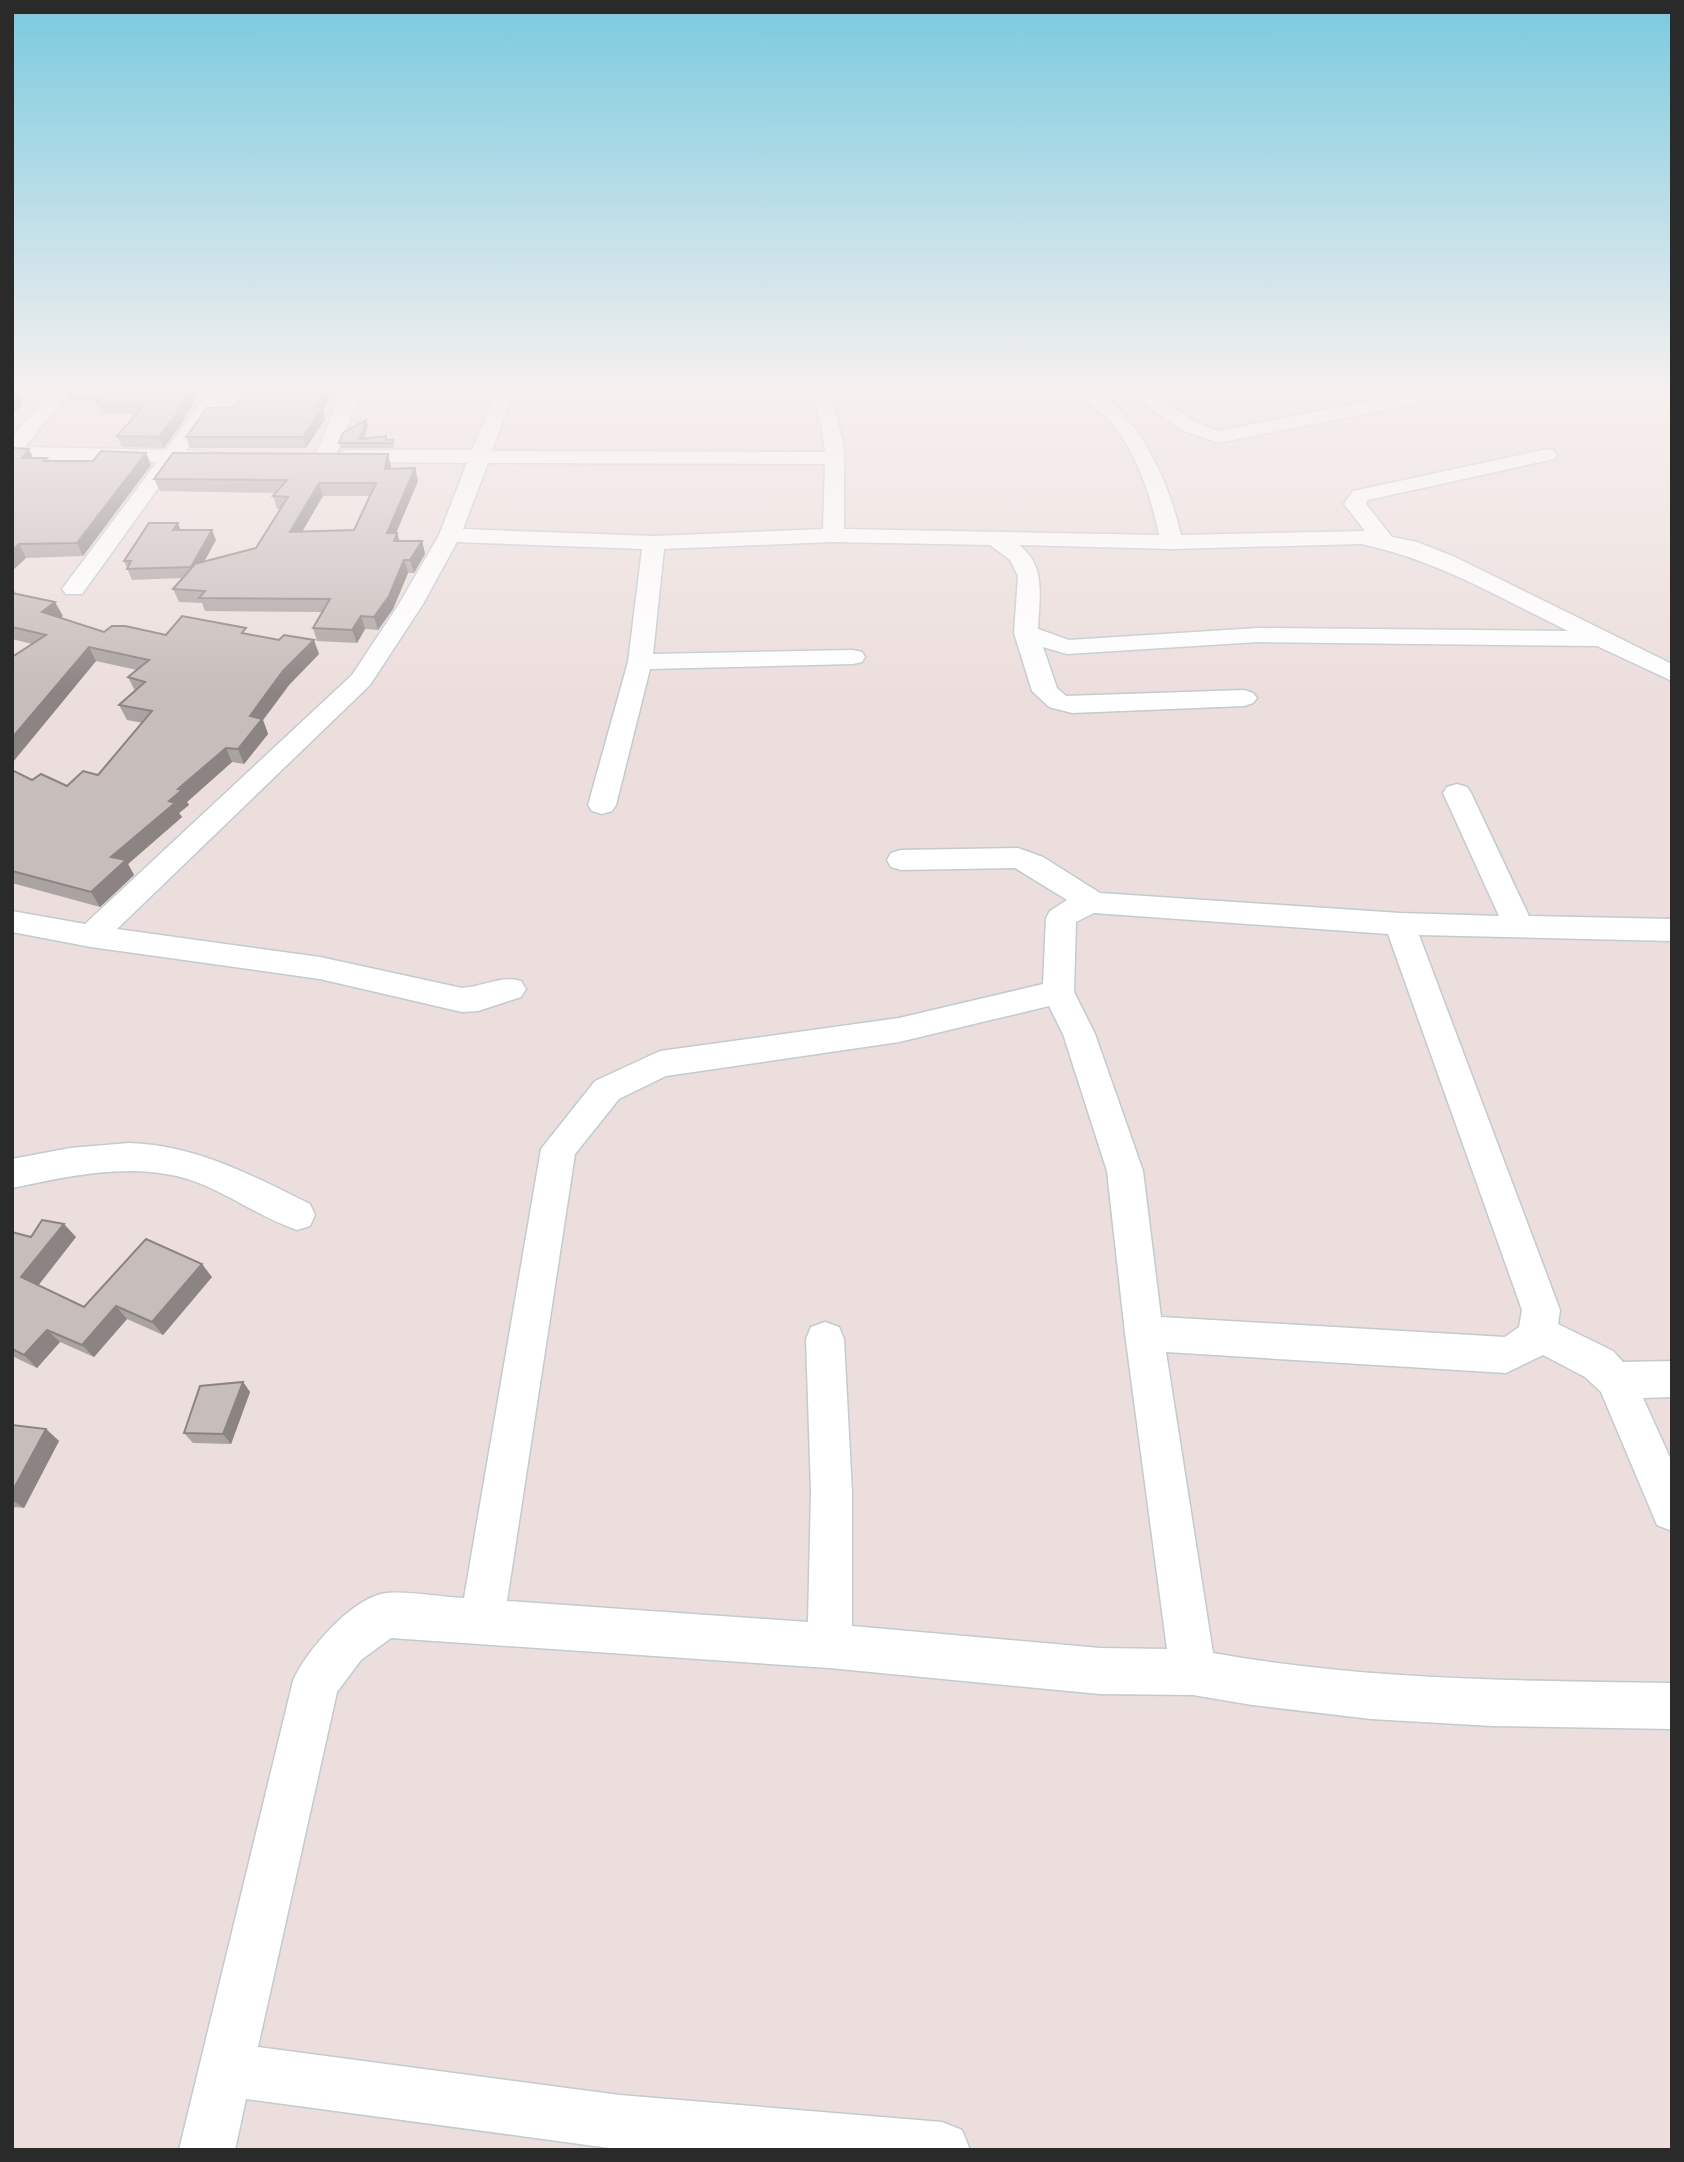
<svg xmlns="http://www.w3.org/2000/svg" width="1684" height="2162" viewBox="0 0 1684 2162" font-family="Signika,sans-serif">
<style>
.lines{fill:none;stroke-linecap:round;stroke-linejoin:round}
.minor-casing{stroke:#c1cbd0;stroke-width:3}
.minor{fill:#fff;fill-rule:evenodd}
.wall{fill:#aba3a1;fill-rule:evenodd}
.shaded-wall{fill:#8b8483}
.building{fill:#c7bdbb;stroke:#8b8483;stroke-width:2;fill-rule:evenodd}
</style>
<rect width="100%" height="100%" fill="#ecdedc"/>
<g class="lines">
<defs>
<g id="minor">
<polygon points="51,391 70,391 25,447 166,450 209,391 228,391 186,450 221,453 224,457 221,461 177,462 82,594 66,594 62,589 157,462 12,459 12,437"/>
<path d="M342 391H361L336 455 345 450H472L495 394 528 391 510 401 492 451 825 452 822 428 815 404 795 391H876L874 395 833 403 844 446V529L1159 535C1151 497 1139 459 1115 427 1104 414 1090 405 1080 391H1101C1144 429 1168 480 1181 535L1365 531 1344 504 1353 491 1547 449 1554 451 1557 455 1554 459 1368 500 1366 504 1392 537 1417 542 1455 557 1672 664V681L1597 646 1258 642 1067 654 1043 647 1057 688 1066 696 1244 690 1253 693 1257 698 1253 703 1244 706 1072 713 1049 707 1032 691 1014 633 1018 576 1010 560 990 545 833 542 664 549 653 654 853 650 862 652 865 657 862 662 853 664 650 669 616 805 612 811 602 814 592 811 588 805 628 662 642 549 457 542 423 604 370 685 117 929 320 957 462 988C482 987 502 975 521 981L526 989 521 997 478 1011 462 1012 320 979 91 947 12 932V911L85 924 352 675 399 604 439 535 467 463 345 462 335 456 325 462 318 460 315 456ZM488 463 825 464 823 529 654 536 463 529ZM1361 544C1435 559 1500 598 1568 631L1258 628 1069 640 1038 629C1039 598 1047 566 1019 545L1172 549Z"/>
<polygon points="1128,391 1150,391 1193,421 1218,431 1419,391 1458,391 1449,397 1218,443 1179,429"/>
<path d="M1457 784 1467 787 1471 793 1529 916 1672 919V941L1419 935 1560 1310 1558 1324 1613 1351 1623 1362 1672 1361V1397L1643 1398 1672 1462V1531L1657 1525 1601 1392 1585 1377 1543 1355 1506 1373 1166 1352 1213 1653C1364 1680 1518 1681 1672 1683V1729L1492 1726 1371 1719 1252 1705 1193 1695 1100 1694 829 1668 391 1638 361 1660 337 1692 258 2047 620 2095 942 2122 962 2130 970 2150H624L246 2099 235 2150H179L293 1681C305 1652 353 1596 387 1593 411 1591 439 1597 464 1598L541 1149 595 1081 660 1051 899 1018 1043 984 1046 918 1050 911 1067 900 1015 868 901 870 891 867 887 860 891 853 901 850 1018 848 1043 857 1100 893 1400 913 1499 916 1443 793 1447 787ZM1094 913 1388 934 1522 1310 1519 1327 1505 1337 1161 1317 1143 1171 1095 1034 1074 992 1076 922ZM1049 1006 1063 1034 1107 1171 1125 1333 1167 1649 1100 1648 852 1626V1492L844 1339 839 1327 825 1322 811 1327 806 1339 811 1492 808 1622 507 1601 575 1154 619 1099 666 1076 899 1042Z"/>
<path d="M129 1143C196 1145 251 1175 310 1204L315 1215 310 1226 297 1230C265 1219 236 1199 204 1185 143 1159 74 1175 12 1188V1159L70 1148Z"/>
</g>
</defs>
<use href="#minor" class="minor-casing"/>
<use href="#minor" class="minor"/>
</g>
<g class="wall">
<polygon points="65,391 199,391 200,394 184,417 185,419 164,448 122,447 117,436 137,414 102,414 95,400 69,400"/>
<polygon points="252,391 329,391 330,396 323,411 325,419 306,448 190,448 186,437 234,408"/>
<polygon points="366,420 368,426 364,438 386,436 387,440 393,440 394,448 341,448 339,443"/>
<polygon points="29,449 33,458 48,461 93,461 146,453 151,465 83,556 26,558 12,571"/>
<path d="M391 466V469L415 468 418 481 396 533 399 541H422L425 554 414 573H408L393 609 378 630 365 629 357 643 317 641 313 628 322 612 205 611 202 603 179 602 173 589 182 578 132 580 124 561 181 530 216 540 204 562 256 548 280 509H277L273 496 276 493 160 491 154 479ZM323 496H370L354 530 302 531Z"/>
<polygon points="12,586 16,594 63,616 60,618 104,632 166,635 248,634 319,654 289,685 263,720 268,734 244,764 232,762 187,802 189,805 179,813 182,817 128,864 134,875 100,907 12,883 12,770 32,780 67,786 98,775 143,723 127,720 119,705 135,691 128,677 137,670 96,661 12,763 12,657 32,644 12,639"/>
<polygon points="12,1232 31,1237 76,1237 38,1285 84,1307 212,1277 163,1335 127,1319 94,1357 60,1342 37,1368 12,1356"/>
<polygon points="243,1382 250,1392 231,1444 193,1443 184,1433"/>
<polygon points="12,1425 46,1429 59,1441 24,1508 15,1507 12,1512"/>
</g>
<g class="shaded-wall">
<polygon points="12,391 14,395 17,392 23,405 12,415"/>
<polygon points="190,391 199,391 200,394 184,417 185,419 164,448 159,437"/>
<polygon points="324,391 329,391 330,396 323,411 325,419 306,448 303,437"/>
<polygon points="366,420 368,426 362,444 360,439"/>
<polygon points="29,449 35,462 22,458"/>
<polygon points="146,453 151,465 83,556 77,543"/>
<polygon points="388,454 391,466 389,481 385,469"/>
<polygon points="415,468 418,481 391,545 387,533"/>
<polygon points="319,483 323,496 295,544 290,532"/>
<polygon points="178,523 182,534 173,530"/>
<polygon points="212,530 216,540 195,578 191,567"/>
<polygon points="397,533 401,545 394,541"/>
<polygon points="422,541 425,554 414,573 410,560"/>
<polygon points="19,544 26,558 12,571 12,551"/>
<polygon points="404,560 408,573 393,609 378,630 374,617"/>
<polygon points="55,602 63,616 49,626 42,612"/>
<polygon points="361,616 365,629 357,643 352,630"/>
<polygon points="314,640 319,654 289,685 263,720 268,734 244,764 238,749 250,716 283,671"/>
<polygon points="89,647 96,661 12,763 12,738"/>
<polygon points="226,748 232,762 187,802 189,805 179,813 182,817 128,864 134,875 100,907 91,892 111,857 169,801 178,789"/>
<polygon points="64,1224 76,1237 34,1291 21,1277"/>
<polygon points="202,1264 212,1277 163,1335 152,1322"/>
<polygon points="116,1306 127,1319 94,1357 82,1345"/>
<polygon points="47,1330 60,1342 37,1368 24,1355"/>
<polygon points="243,1382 250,1392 231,1444 223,1434"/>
<polygon points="46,1429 59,1441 24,1508 12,1500 12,1492"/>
</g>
<g class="building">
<polygon points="99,391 190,391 178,408 181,408 159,437 117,436 146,403 97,403 102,397 94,398"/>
<polygon points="252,391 324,391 316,408 322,408 303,437 186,437 207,408 234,408 244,393 251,393"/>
<polygon points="366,420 360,439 386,436 386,440 393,440 393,443 339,443 343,433"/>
<polygon points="12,448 29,449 22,458 47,458 44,461 93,461 101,451 146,453 77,543 19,544 12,551"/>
<path d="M173 453 388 454 385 469 415 468 387 533H397L394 541H422L410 560H404L389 596 374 617 361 616 352 630 313 628 330 599 199 598 205 591 173 589 195 564 256 548 288 497 273 496 287 480 154 479ZM319 483H376L354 530 290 532Z"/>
<polygon points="149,523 178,523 173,530 212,530 191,567 127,569 131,561 124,561"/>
<polygon points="12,593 55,602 42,612 104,632 112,626 125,626 166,635 182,616 246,628 242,633 279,640 284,635 314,640 283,671 250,716 262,719 238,749 226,748 178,789 182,790 169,801 175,803 111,857 126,860 91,892 12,871 12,770 32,780 41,774 67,786 83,771 98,775 152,711 119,705 145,682 128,677 149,660 89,647 12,738 12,657 46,635 12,627"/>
<polygon points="42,1220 64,1224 21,1277 84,1307 146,1239 202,1264 152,1322 116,1306 82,1345 47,1330 24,1355 12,1349 12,1232 31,1237"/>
<polygon points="243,1382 223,1434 184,1433 200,1386"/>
<polygon points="12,1425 46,1429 12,1492"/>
</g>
<linearGradient id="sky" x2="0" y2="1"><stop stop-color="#79cadf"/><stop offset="0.56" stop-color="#f6f0ef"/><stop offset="1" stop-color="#f6f0ef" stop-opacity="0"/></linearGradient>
<rect width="1684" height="694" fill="url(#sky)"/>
<rect width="1684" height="2162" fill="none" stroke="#2a2a2a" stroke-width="28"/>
</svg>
